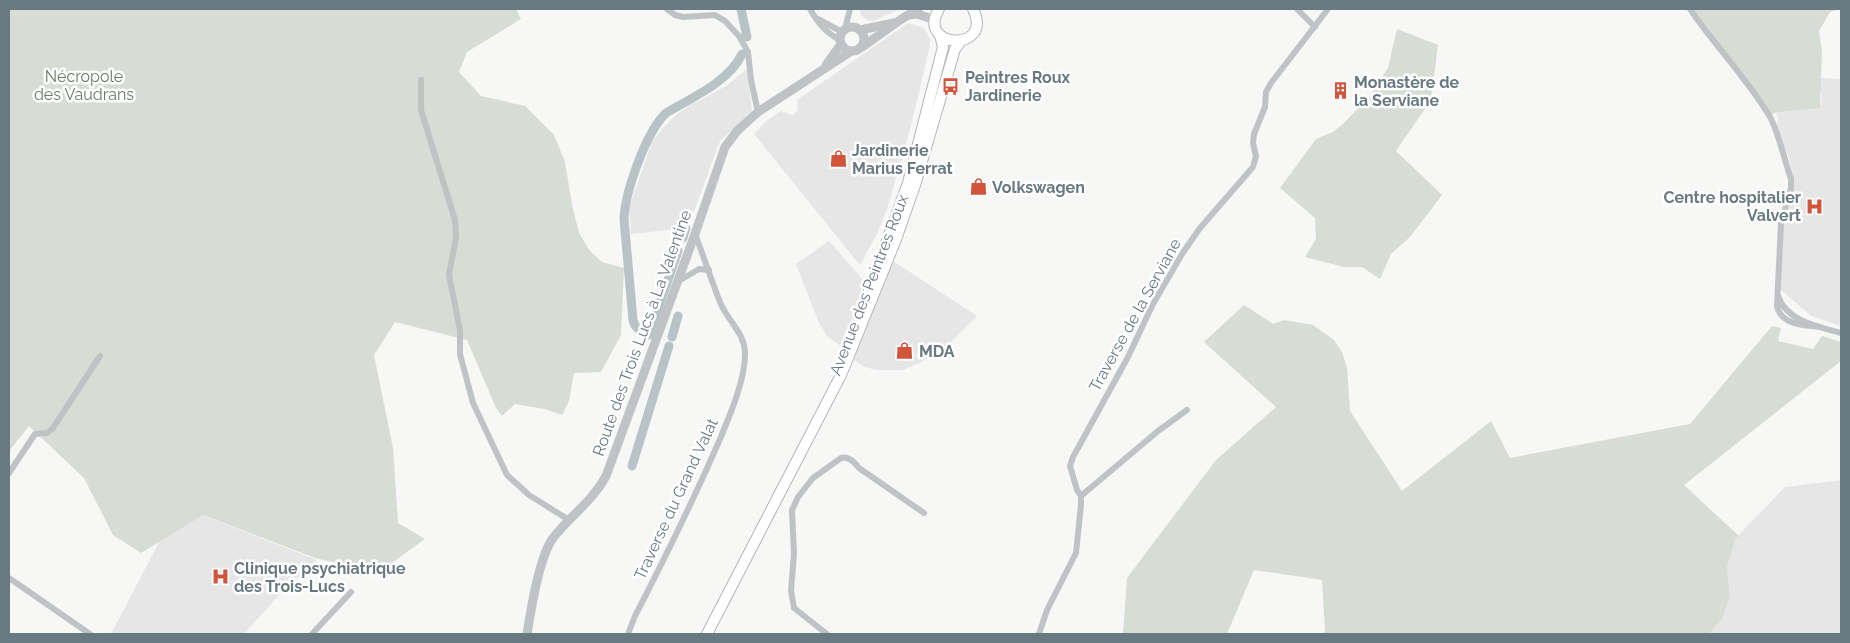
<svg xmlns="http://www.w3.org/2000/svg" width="1850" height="643" viewBox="0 0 1850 643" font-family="Raleway,sans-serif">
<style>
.built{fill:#e5e6e5}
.green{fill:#d7dcd4}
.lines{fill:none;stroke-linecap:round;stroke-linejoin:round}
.canal{stroke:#b7c3c6;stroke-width:9}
.primary-casing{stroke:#b2b7ba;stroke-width:12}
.minor{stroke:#bfc3c6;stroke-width:6}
.tertiary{stroke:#bfc3c6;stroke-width:9}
.primary{stroke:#fff;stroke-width:10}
.labels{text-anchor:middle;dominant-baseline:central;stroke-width:5;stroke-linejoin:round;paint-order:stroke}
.park-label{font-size:16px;fill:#6c7a67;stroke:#fff}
.poi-label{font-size:16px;font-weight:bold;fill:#697982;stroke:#fff;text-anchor:start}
.street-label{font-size:16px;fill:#697982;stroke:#fff}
</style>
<rect width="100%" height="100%" fill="#f7f7f5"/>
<g class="built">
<polygon points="860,9 900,9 874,21 867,20 861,15"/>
<polygon points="908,23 924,28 930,39 930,45 910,130 887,209 877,234 860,265 754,134 766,121 781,111 792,115 798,110 797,100"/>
<polygon points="747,69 752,111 720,141 694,211 685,228 631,234 629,208 652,142 664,127 676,115 695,102 695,103 726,86"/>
<polygon points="1821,78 1841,79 1841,326 1811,316 1780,289 1783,222 1793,178 1788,155 1783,147 1777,124 1778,118 1775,109 1821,105 1822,96 1817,86"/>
<polygon points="829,241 864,281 847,336 842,347 827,336 819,323 796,264"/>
<polygon points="893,261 977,316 949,344 921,362 903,370 876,370 862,366 852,358 879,289"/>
<polygon points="1841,480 1841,634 1709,634 1722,619 1730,597 1727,567 1736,538 1785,487"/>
<polygon points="176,510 202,515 317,560 280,594 244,634 111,634"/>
</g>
<g class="green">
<polygon points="9,9 516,9 521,19 467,52 459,72 481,96 525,106 554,135 565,162 572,205 579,233 590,251 602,262 624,268 621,335 601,372 574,373 569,401 562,415 545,409 515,404 502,416 496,408 467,340 395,322 374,355 393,448 398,523 425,539 378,573 315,558 203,515 141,553 113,535 84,478 29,426 9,451"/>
<polygon points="1692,9 1840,9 1830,12 1819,31 1822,51 1820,108 1777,112 1771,115"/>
<polygon points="1397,29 1438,45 1431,100 1396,151 1442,195 1410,237 1391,254 1380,279 1362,267 1344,267 1305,257 1316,239 1315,218 1280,188 1316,139 1333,132 1344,123 1370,96 1388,68"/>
<polygon points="1244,305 1273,324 1284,320 1313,325 1334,340 1342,352 1347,368 1350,411 1402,491 1491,421 1510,458 1690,424 1772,326 1781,328 1778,341 1813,349 1822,336 1841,342 1841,361 1684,485 1739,536 1736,538 1727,567 1730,597 1722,619 1709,634 1324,634 1325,631 1322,580 1254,570 1227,634 1123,634 1127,578 1216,460 1276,407 1204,342"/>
</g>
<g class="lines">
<g class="canal">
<polyline points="741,9 747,37"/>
<polyline points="683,238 686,228"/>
<path d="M678 251 649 335C641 331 635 329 633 320L624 219C625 192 646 132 666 113 691 98 729 82 742 54"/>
<polyline points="672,337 678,316"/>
<polyline points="632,466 669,346"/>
</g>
<defs>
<g id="primary">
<path d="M939 9C915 49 995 53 973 9"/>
<polyline points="869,290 908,183 943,47 940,35"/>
<polyline points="707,634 841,375 895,242 915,185 955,49 961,41"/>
</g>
</defs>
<use href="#primary" class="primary-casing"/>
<g class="minor">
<polyline points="667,9 675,15 683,17 715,15 725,21 739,36 748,52 751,80 758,112"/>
<path d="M810 9C818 23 825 32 840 40"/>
<polyline points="1297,9 1315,27"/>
<path d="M1690 9C1715 46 1747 78 1770 117 1778 131 1785 162 1791 179V188L1781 223 1777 306C1781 325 1804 325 1820 327"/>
<polyline points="818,19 842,32"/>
<polyline points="845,29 850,9"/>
<polyline points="421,80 421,110 455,220 456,237 449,275 460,330 460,354 473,403 507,475 529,495 569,520"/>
<polyline points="677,282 699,269 709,270"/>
<path d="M1778 296C1786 321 1819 327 1841 333"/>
<polyline points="9,473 35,434 47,433 53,428 100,356"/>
<polyline points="1081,496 1158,431 1187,410"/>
<polyline points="9,578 90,634"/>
<polyline points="312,634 351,592"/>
<path d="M628 634 635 616C665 558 694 499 720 439 730 415 746 378 745 352 744 332 727 320 720 302 711 280 704 257 695 234"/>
<path d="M827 634 794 608 791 591 794 554 792 510 798 497 813 478 841 458C849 456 854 462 859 468L924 513"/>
<polyline points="1039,634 1047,610 1076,553 1081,505 1081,496 1077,490 1070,466 1073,457 1128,357 1153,304 1182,254 1200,228 1253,167 1256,156 1253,143 1254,134 1265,107 1266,92 1271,83 1328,9"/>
</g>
<g class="tertiary">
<polyline points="909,15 917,14 935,20"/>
<circle cx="852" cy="39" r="12"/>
<polyline points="860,30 894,23"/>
<path d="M862 47C881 34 898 20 918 9"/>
<polyline points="826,65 841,44"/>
<path d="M527 634C531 610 539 557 553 538 571 515 592 502 606 476L695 234 725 147 737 131 758 112 850 52"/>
</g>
<use href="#primary" class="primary"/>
</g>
<defs>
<symbol id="bus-bare" viewBox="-9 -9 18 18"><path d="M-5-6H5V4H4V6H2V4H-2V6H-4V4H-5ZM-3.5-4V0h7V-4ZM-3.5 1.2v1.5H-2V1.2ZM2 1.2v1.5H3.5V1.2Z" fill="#d1543b" stroke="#fff" stroke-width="2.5" paint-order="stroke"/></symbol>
<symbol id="building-bare" viewBox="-9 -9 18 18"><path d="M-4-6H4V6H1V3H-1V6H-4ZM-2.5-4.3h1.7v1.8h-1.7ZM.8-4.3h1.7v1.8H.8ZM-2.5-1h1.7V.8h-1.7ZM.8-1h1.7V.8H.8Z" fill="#d1543b" stroke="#fff" stroke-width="2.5" paint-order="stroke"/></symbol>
<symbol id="shop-bare" viewBox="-9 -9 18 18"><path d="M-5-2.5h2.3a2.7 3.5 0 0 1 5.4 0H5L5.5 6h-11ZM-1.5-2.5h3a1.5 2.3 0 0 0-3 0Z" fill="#d1543b" stroke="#fff" stroke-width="2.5" paint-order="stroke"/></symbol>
<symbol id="hospital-bare" viewBox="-9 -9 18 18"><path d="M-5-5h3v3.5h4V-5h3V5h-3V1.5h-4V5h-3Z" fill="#d1543b" stroke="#fff" stroke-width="2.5" paint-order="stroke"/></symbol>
</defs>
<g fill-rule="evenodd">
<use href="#bus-bare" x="938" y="74" width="25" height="25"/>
<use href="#building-bare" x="1328" y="78" width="25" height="25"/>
<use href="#shop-bare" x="826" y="146" width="25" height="25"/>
<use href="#shop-bare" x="966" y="174" width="25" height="25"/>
<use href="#hospital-bare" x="1802" y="194" width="25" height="25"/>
<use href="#shop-bare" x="892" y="338" width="25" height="25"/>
<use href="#hospital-bare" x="208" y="564" width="25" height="25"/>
</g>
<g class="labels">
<g class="park-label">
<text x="84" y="76">Nécropole<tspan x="84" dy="18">des Vaudrans</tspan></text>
</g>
<g class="poi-label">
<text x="965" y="77">Peintres Roux<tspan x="965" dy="18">Jardinerie</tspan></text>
<text x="1354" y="82">Monastère de<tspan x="1354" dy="18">la Serviane</tspan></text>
<text x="852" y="150">Jardinerie<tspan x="852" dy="18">Marius Ferrat</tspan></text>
<text x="992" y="187">Volkswagen</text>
<text x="1801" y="197" text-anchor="end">Centre hospitalier<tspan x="1801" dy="18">Valvert</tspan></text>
<text x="919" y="351">MDA</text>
<text x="234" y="568">Clinique psychiatrique<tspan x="234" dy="18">des Trois-Lucs</tspan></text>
</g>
<g class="street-label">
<text transform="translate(869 285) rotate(-69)">Avenue des Peintres Roux</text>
<text transform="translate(1135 315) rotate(-61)">Traverse de la Serviane</text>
<text transform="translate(642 333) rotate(-70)">Route des Trois Lucs à La Valentine</text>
<text transform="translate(676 499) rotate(-65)">Traverse du Grand Valat</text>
</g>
</g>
<rect width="1850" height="643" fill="none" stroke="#697982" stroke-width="20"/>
</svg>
